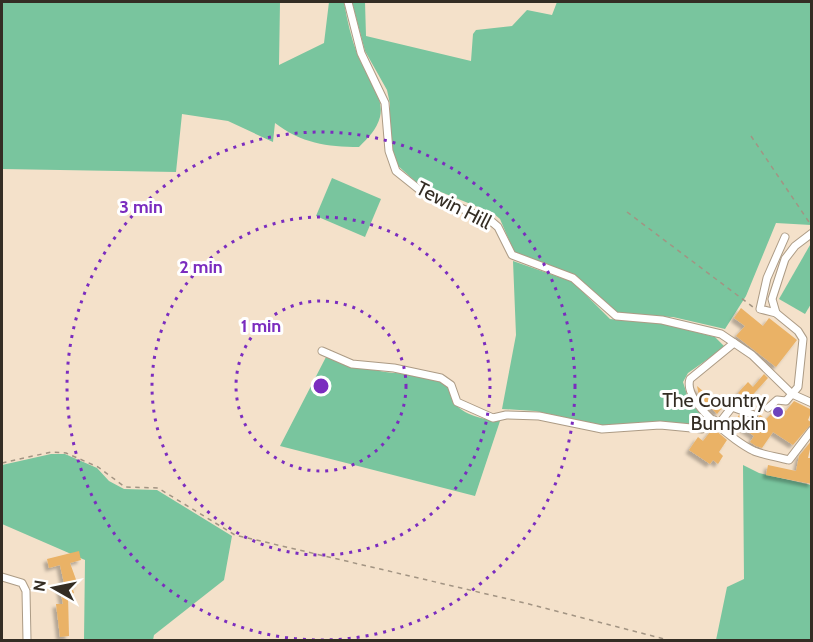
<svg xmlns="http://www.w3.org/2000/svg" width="813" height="642" viewBox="0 0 813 642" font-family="Cabin,sans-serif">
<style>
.green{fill:#79c59e}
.building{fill:#eab266;filter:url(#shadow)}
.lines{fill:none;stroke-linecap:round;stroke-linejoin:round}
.minor-casing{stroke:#ac9b85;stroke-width:9}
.path{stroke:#a29483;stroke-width:1.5;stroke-dasharray:4.5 4.5;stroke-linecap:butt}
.minor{stroke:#fff;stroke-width:7}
.ring{fill:none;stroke:#7b2cbf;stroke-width:3;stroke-dasharray:3 6}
.poi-dot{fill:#6d43bc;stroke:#fff;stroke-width:2}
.labels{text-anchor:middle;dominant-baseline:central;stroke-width:6;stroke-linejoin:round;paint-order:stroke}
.street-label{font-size:20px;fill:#342d24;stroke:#fff}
.poi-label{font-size:20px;fill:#342d24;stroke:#fff;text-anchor:end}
.centre{fill:#7b2cbf;stroke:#fff;stroke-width:3}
.ring-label{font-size:18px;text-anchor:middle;font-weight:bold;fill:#7b2cbf;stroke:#fff;stroke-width:6;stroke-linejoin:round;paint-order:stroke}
</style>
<defs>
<filter id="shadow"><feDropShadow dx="-3.5" dy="3.5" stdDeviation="1.5" flood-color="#0004"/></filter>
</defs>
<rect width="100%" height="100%" fill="#f4e1ca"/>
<g class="green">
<path d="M2 2H280L279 65 324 43 329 2H344C347 20 351 38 358 56 365 74 385 96 380 117 377 129 368 138 359 147 327 147 301 143 275 123L273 142 228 121 182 114 176 172 2 169Z"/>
<polygon points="352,2 365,2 366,36 471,61 473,34 476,30 512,26 527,10 552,15 557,2 811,2 811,225 776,223 746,296 725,329 673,317 625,315 613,312 579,278 514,252 500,219 493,213 416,182 396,164 390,141 390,104 387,90 365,51"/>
<polygon points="332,178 381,199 365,237 316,216"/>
<polygon points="810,245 811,304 805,314 779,299"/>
<polygon points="513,261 573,282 610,319 664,324 715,337 725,347 688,373 683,382 689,401 705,419 703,425 605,426 535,411 502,409 516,335"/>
<path d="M326 357C344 362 362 368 380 371 399 375 425 372 443 382 451 386 450 395 454 402 462 415 485 420 500 421L475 496 280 446Z"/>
<polygon points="51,454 65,454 97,468 109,481 124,489 157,490 232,536 224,580 154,635 153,640 84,640 85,560 2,524 2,465"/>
<polygon points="743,465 759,473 811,485 811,640 716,640 727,587 744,579"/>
</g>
<g class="building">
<polygon points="741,308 763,326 769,318 797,340 776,367 736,336 745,326 734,318"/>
<polygon points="764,374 768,378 747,401 738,393 748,382 753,387"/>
<polygon points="697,386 717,403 721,398 726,403 717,414 699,396"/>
<polygon points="794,401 812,410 808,420 812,423 793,445 773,432 762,448 756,446 750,442 754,436 734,422 739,415 754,421 760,415 766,419 779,406 786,411"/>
<polygon points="713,428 727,440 719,452 723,456 718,464 713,460 710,464 689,450 698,437 703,441"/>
<polygon points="812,440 808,458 812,458 812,484 766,475 768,465 796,471 799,456"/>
<polygon points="79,551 81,560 70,563 78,585 72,586 74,593 68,595 69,636 60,637 56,604 63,604 60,589 65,588 60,565 49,568 47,559"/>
</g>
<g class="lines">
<defs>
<g id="minor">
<polyline points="348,2 361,53 385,103 389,151 396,171 421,191 491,221 498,227 512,255 573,278 616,316 662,320 721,334 752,355 792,394 812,403"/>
<polyline points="776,313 760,309 767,278 785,237"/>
<path d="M734 343 690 379C682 401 735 442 754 451 761 454 781 458 789 460L812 430"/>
<polyline points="322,351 352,364 394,368 441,378 451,385 457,402 493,418 506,415 539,416 602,429 660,425 702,429 714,420"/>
<polyline points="768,408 777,400 786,401 798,387 803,339 798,331 776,313 772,299 785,259 795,246 812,233"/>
<polyline points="718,425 732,407 754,415"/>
<polyline points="2,577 22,583 26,591 27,640"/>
</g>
</defs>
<use href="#minor" class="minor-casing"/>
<g class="path">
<polyline points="751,136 811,225"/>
<polyline points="627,212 753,307"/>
<polyline points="2,463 51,452 66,453 98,467 125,487 158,488 235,535 525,603 668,640"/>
</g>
<use href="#minor" class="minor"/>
</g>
<g class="ring">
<circle cx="321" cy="386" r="85"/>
<circle cx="321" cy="386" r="169"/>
<circle cx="321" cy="386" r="254"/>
</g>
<circle class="poi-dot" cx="778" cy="412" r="6"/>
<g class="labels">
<g class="street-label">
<text transform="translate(454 205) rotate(27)">Tewin Hill</text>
</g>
<g class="poi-label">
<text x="766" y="400">The Country<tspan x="766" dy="23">Bumpkin</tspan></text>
</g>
</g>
<circle cx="321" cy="386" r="9" class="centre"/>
<g class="ring-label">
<text x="141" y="213">3 min</text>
<text x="201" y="273">2 min</text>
<text x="261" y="332">1 min</text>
</g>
<rect width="813" height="642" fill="none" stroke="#342d24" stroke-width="6"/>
<g transform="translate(54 588) rotate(279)" stroke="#ffffff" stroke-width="4.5" paint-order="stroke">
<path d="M0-4.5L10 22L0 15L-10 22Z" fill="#342d24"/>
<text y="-9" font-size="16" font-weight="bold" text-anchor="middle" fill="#342d24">N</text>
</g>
</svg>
